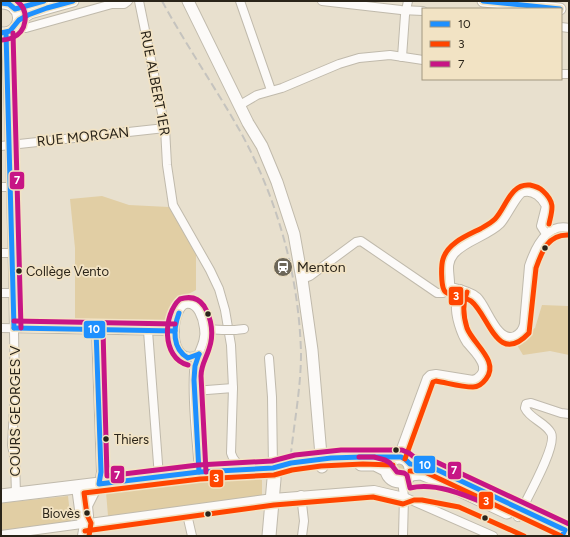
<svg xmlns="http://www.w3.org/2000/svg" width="570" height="537" viewBox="0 0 570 537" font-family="Figtree,sans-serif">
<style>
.green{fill:#e1cea4}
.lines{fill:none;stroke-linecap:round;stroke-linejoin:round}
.street-casing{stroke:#c0baac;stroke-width:10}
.secondary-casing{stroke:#c0baac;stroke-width:13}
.primary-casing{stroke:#c0baac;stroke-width:15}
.street{stroke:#fcfaf8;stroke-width:8}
.secondary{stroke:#fcfaf8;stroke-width:11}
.primary{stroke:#fcfaf8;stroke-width:13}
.rail{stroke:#c5c3be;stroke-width:2;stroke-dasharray:8 4;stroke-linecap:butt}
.street-bridge-casing{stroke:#c0baac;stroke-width:10;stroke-linecap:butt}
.street-bridge{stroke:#fcfaf8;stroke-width:8}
.bus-1-casing{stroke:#f2e3c4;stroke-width:8}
.bus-2-casing{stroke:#f2e3c4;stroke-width:8}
.bus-3-casing{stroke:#f2e3c4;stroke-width:8}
.bus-1{stroke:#1e90ff;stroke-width:5}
.bus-2{stroke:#ff4500;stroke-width:5}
.bus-3{stroke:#c71585;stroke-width:5}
.bus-dot{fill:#2a2419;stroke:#f2e3c4;stroke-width:1.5}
.labels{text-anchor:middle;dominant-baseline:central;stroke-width:3.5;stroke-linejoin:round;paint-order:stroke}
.bus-label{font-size:13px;fill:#2a2419;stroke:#f2e3c4;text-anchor:start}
.street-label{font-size:14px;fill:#2a2419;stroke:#f2e3c4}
.poi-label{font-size:14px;fill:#2a2419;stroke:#f2e3c4;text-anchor:start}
.line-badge{stroke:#f2e3c4;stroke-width:1.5}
.badge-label{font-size:11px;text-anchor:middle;font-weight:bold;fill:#fff}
</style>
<rect width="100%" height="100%" fill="#e8e0ce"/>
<g class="green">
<path d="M102 196 129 205 169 207 196 252V290C189 294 178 298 174 306 170 311 172 316 167 320L75 319V248L70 199Z"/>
<polygon points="569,302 569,355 550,351 523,355 514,340 535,328 542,305 568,306"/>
<circle cx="400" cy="469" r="5.5"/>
<polygon points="251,475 262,480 262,496 108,516 106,492"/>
<polygon points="68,496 71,523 1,532 1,503"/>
</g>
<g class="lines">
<defs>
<g id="street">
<path d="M139 1 165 128 167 165 173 205 210 270 219 289 225 310 231 345 233 388 231 453C234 462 238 465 246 466"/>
<polyline points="240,1 271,90"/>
<polyline points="322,1 401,10 423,11"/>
<polyline points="561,27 569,28"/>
<polyline points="15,28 26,28 112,4 124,4 128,1"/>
<polyline points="6,33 10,145 13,271 15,391 12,445 15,461 16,494"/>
<polyline points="402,57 405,15 408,1"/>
<polyline points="561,74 569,74"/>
<polyline points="240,105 257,95 282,88 339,64 359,58 390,55 423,60"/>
<polyline points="1,146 165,128"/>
<polyline points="1,187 11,187"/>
<polyline points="1,253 13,253"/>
<polyline points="302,279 310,276 356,242 361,241 437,293 443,293 450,287"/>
<path d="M450 287C459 289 470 291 477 297 487 306 497 344 515 336 521 333 523 329 524 324L529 266C535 248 546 223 569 228"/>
<path d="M450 287C451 275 445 265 454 254 465 241 488 236 500 224 507 217 517 193 524 192 534 190 542 198 546 206L541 226 546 234"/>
<polyline points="1,293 14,293"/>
<polyline points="1,328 175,331"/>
<polyline points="205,329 223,330"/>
<polyline points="235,330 244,329"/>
<polyline points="148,331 159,477"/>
<path d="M198 355C167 368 171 308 186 304 198 302 203 319 204 328 207 344 194 356 194 372 192 405 197 439 199 472"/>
<polyline points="269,358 272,397 273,468"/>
<polyline points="194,391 233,388"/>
<path d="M398 457 427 378 430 375 436 374 473 380C479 378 484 373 483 366 481 357 473 350 467 343 461 334 455 316 456 304 456 299 458 294 460 289"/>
<polyline points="402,480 404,497 403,536"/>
<polyline points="76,487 80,517 84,524"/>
<polyline points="301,495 304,521 302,536"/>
<polyline points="186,510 192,536"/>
<path d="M518 517C524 503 558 446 551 433 545 422 530 419 525 408L526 404 531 403 561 413 569 414"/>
<polyline points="1,535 273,498 374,490 404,497 493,536"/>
<polyline points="82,536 84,524 89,516 88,506 99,484 101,472 96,330"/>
</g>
<g id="secondary">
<polyline points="188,1 248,123 262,146 277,182 294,234 302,279 312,350 322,467"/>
<polyline points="483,1 560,9"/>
<path d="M1 3C24 2 25 34 1 33"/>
<polyline points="15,9 44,1"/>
<polyline points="19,20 30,13 73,1"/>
</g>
<g id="primary">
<circle cx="399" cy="469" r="12"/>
<polyline points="361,464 375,464 387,470"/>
<polyline points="410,464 427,465 436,469 569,532"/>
<polyline points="410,474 421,473 441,481 507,512"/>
<path d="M1 496 199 472 273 468C285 463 297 462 310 460 338 457 366 455 394 458"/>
<polyline points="269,536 274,479 273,468"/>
</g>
</defs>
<use href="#street" class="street-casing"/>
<use href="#secondary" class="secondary-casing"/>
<use href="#primary" class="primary-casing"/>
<use href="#street" class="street"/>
<use href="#secondary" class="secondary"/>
<use href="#primary" class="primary"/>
<path class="rail" d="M162 1C186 45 215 87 240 131 277 198 299 275 301 353 301 391 293 427 290 464"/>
<defs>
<polyline id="street-bridge" points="223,330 235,330"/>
</defs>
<use href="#street-bridge" class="street-bridge-casing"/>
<use href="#street-bridge" class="street-bridge"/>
<defs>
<g id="bus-1">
<polyline points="483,1 560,9"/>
<polyline points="1,3 9,4 15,9 44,1"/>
<polyline points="1,33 10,31 19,20 28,15 47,8 73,1"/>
<polyline points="6,33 14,328"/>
<path d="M179 313C173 329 172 349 188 358L199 354"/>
<polyline points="14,328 175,331"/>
<polyline points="96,330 101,472 99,484 199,472 273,468 291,463 331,458 362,457 401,457 405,459 410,464 427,465 565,530 562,536"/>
<polyline points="199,354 195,366 194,380 199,472"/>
</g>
<g id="bus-2">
<path d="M549 224C552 210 556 203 543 191 540 188 535 186 530 185 510 183 506 208 495 219 491 223 485 226 480 229 466 236 448 243 443 259 441 265 441 284 444 290 446 296 465 296 471 301 489 315 497 367 529 333L536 268C542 251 548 234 569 235"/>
<path d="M405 459 433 382 436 381C448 383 461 387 473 387 478 387 483 383 486 379 500 361 473 344 467 328 463 315 462 304 467 292"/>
<polyline points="410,471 425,472 561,536"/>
<polyline points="85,531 274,505 373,497 403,504 414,500 422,500 459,507 524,536"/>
<polyline points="89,536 91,523 87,515 84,493 200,479 274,475 292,470 321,466 363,464 393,465"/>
</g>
<g id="bus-3">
<polyline points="13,33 21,328"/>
<path d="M2 40C5 40 9 39 12 38 27 32 30 11 17 1"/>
<polyline points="14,321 175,324"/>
<polyline points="103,330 107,476 198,465 272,461 295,455 341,450 402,450 409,453 414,457 430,459 569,524"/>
<path d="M188 365C161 358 163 314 180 299 190 296 198 297 204 306 212 319 214 335 209 349 206 359 201 365 201 376L206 472"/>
<path d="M359 457H374L385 460 390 463 397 472 404 473 407 475 410 488C436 482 465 495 489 505"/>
</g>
</defs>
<use href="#bus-1" class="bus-1-casing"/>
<use href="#bus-2" class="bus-2-casing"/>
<use href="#bus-3" class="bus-3-casing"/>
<use href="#bus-1" class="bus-1"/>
<use href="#bus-2" class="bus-2"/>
<use href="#bus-3" class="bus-3"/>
</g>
<defs>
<symbol id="station-disc" viewBox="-11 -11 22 22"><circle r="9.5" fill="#6c6658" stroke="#f2e3c4"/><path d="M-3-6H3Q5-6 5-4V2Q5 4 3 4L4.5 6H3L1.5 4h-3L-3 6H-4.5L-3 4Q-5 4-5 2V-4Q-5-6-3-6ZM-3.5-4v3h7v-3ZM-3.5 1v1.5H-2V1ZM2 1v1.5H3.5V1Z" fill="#fff"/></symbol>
</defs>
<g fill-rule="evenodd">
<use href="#station-disc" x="272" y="256" width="22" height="22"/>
</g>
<g class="bus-dot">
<circle cx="545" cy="248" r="3.5"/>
<circle cx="19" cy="271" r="3.5"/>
<circle cx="208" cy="314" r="3.5"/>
<circle cx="106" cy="439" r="3.5"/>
<circle cx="396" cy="450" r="3.5"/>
<circle cx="87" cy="513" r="3.5"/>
<circle cx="208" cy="514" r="3.5"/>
<circle cx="485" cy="518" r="3.5"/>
</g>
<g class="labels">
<g class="bus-label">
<text x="26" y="271">Collège Vento</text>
<text x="114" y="439">Thiers</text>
<text x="80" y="513" text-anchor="end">Biovès</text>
</g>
<g class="street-label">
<text transform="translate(155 83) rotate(79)">RUE ALBERT 1ER</text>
<text transform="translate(83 137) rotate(-6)">RUE MORGAN</text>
<text transform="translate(15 411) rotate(-90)">COURS GEORGES V</text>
</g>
<g class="poi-label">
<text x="297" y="267">Menton</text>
</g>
</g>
<g class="line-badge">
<rect x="9" y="171" width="16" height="19" rx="4" fill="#c71585"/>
<rect x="448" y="286" width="16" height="20" rx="4" fill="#ff4500"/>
<rect x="83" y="320" width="23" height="19" rx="4" fill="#1e90ff"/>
<rect x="413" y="455" width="23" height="19" rx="4" fill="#1e90ff"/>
<rect x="447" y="461" width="15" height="19" rx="4" fill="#c71585"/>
<rect x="110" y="465" width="15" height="19" rx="4" fill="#c71585"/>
<rect x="209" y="469" width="15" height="19" rx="4" fill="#ff4500"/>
<rect x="478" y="491" width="16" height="19" rx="4" fill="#ff4500"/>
</g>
<g class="badge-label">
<text x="17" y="184">7</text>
<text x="456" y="300">3</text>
<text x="94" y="333">10</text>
<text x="425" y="469">10</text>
<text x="454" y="474">7</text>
<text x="117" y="479">7</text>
<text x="216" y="482">3</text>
<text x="486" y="505">3</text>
</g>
<rect width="570" height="537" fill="none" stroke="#2a2419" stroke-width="4"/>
<rect x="422" y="8" width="140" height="72" fill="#f2e3c4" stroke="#a29780"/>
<rect x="430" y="21" width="20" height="6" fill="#1e90ff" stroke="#a29780"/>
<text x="458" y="28" font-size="12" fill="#2a2419">10</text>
<rect x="430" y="41" width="20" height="6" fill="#ff4500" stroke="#a29780"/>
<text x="458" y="48" font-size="12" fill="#2a2419">3</text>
<rect x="430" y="61" width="20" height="6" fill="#c71585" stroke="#a29780"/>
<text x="458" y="68" font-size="12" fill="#2a2419">7</text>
</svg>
